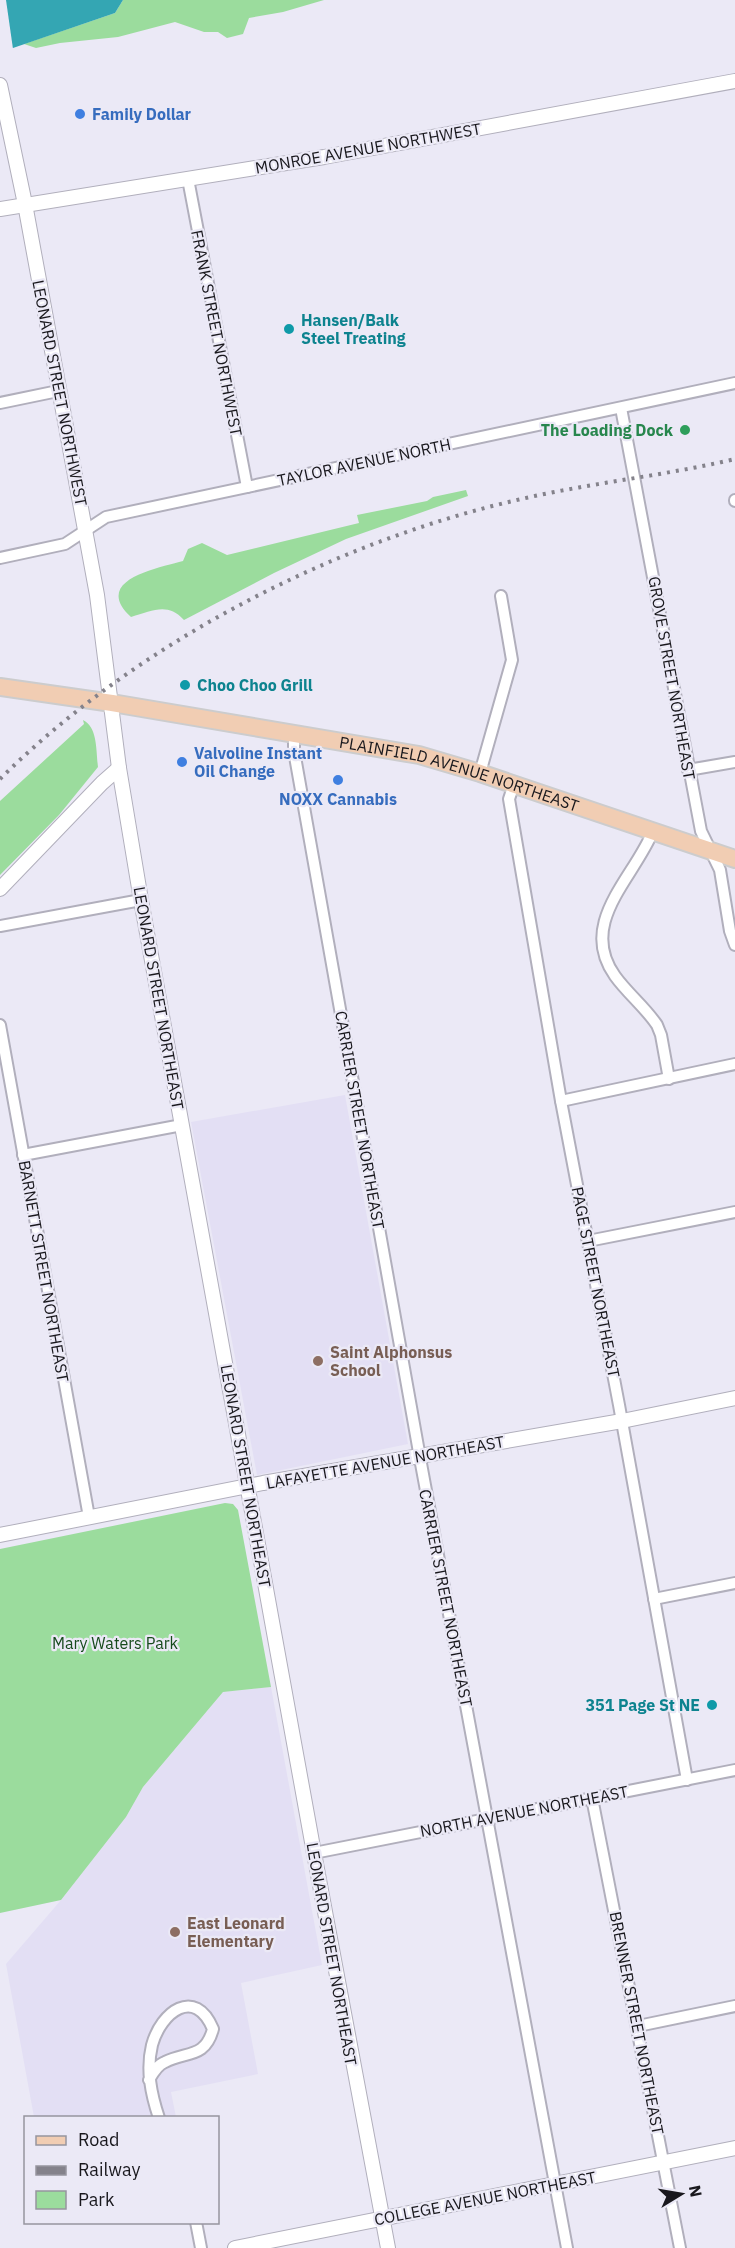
<svg xmlns="http://www.w3.org/2000/svg" width="735" height="2248" viewBox="0 0 735 2248" font-family="'IBM Plex Sans',sans-serif">
<style>
.built{fill:#e3dff4}
.green{fill:#9bdc9d}
.water{fill:#34a6b3}
.pier{fill:#ebe9f6}
.lines{fill:none;stroke-linecap:round;stroke-linejoin:round}
.street-casing{stroke:#b1afbc;stroke-width:14}
.secondary-casing{stroke:#b1afbc;stroke-width:16}
.primary-casing{stroke:#cccccd;stroke-width:20}
.street{stroke:#fff;stroke-width:10}
.secondary{stroke:#fff;stroke-width:14}
.primary{stroke:#f1cdb3;stroke-width:16}
.rail{stroke:#84828b;stroke-width:4;stroke-dasharray:3 6;stroke-linecap:butt}
.shop-dot{fill:#3f7fe0;stroke:#ebe9f6;stroke-width:2}
.culture-dot{fill:#0f9aa8;stroke:#ebe9f6;stroke-width:2}
.leisure-dot{fill:#2e9e5b;stroke:#ebe9f6;stroke-width:2}
.education-dot{fill:#8d6e63;stroke:#ebe9f6;stroke-width:2}
.labels{text-anchor:middle;dominant-baseline:central;stroke-width:4.5;stroke-linejoin:round;paint-order:stroke}
.shop-label{font-size:16px;font-weight:bold;fill:#366cbe;stroke:#ebe9f6;text-anchor:start}
.street-label{font-size:16px;fill:#19181d;stroke:#ebe9f6}
.culture-label{font-size:16px;font-weight:bold;fill:#0d838f;stroke:#ebe9f6;text-anchor:start}
.leisure-label{font-size:16px;font-weight:bold;fill:#27864d;stroke:#ebe9f6;text-anchor:end}
.education-label{font-size:16px;font-weight:bold;fill:#785e54;stroke:#ebe9f6;text-anchor:start}
.park-label{font-size:16px;fill:#164a1c;stroke:#ebe9f6}
</style>
<rect width="100%" height="100%" fill="#ebe9f6"/>
<g class="built">
<polygon points="345,1095 408,1444 257,1475 191,1122"/>
<polygon points="271,1687 322,1965 241,1983 258,2074 171,2092 176,2117 34,2117 6,1964 61,1900 126,1817 143,1787 223,1692"/>
</g>
<g class="green">
<polygon points="123,0 324,0 283,12 249,18 243,34 227,38 218,32 204,32 175,22 118,37 60,43 36,48 24,44 115,13"/>
<path d="M466 490 468 496 346 539 274 573 184 620C167 602 153 611 131 617 91 580 158 568 183 561L188 549 202 543 227 555 359 523 357 515 427 501 433 497Z"/>
<path d="M83 720C98 727 96 752 98 767L59 815 0 875V801L84 724Z"/>
<polygon points="225,1503 233,1504 238,1510 271,1687 223,1692 143,1787 126,1817 61,1900 0,1913 0,1549"/>
</g>
<polygon class="water" points="0,0 123,0 115,13 13,48 0,49"/>
<polygon class="pier" points="0,0 6,0 13,49 0,51"/>
<g class="lines">
<defs>
<g id="street">
<polyline points="188,179 247,487"/>
<polyline points="0,403 58,391"/>
<polyline points="621,408 701,831 720,870 730,931 735,945"/>
<polyline points="735,500 735,501"/>
<polyline points="0,558 65,544 106,517 735,383"/>
<polyline points="294,735 294,751 422,1469 567,2248"/>
<polyline points="688,770 735,762"/>
<polyline points="480,773 512,660 501,596"/>
<polyline points="514,784 509,799 561,1101 619,1405 687,1780"/>
<path d="M653 831C634 878 577 923 615 976 628 994 645 1007 657 1025L661 1035 669 1079"/>
<polyline points="0,926 141,900"/>
<polyline points="0,1025 89,1517"/>
<polyline points="561,1101 735,1064"/>
<polyline points="23,1155 182,1125"/>
<polyline points="588,1241 735,1212"/>
<polyline points="654,1599 735,1583"/>
<polyline points="592,1798 680,2248"/>
<polyline points="314,1853 735,1770"/>
<polyline points="638,2026 735,2006"/>
<path d="M149 2080C153 2073 157 2065 165 2062 186 2051 205 2059 213 2029 195 1986 161 2012 152 2045 146 2070 151 2094 159 2118"/>
<polyline points="196,2222 201,2248"/>
</g>
<g id="secondary">
<polyline points="0,85 25,204 97,595 119,768 141,900 314,1853 388,2248"/>
<polyline points="0,209 324,157 735,81"/>
<polyline points="0,889 102,783 119,768"/>
<polyline points="0,1535 263,1483 622,1421 735,1398"/>
<polyline points="235,2248 735,2148"/>
</g>
<g id="primary">
<path id="s1" d="M0 687 112 703 419 755 480 773 735 859"/>
</g>
</defs>
<use href="#street" class="street-casing"/>
<use href="#secondary" class="secondary-casing"/>
<use href="#primary" class="primary-casing"/>
<use href="#street" class="street"/>
<use href="#secondary" class="secondary"/>
<use href="#primary" class="primary"/>
<path class="rail" d="M0 779C136 644 331 543 517 500 589 483 663 476 735 459"/>
</g>
<g class="shop-dot">
<circle cx="80" cy="114" r="6"/>
<circle cx="182" cy="762" r="6"/>
<circle cx="338" cy="780" r="6"/>
</g>
<g class="culture-dot">
<circle cx="289" cy="329" r="6"/>
<circle cx="185" cy="685" r="6"/>
<circle cx="712" cy="1705" r="6"/>
</g>
<circle class="leisure-dot" cx="685" cy="430" r="6"/>
<g class="education-dot">
<circle cx="318" cy="1361" r="6"/>
<circle cx="175" cy="1932" r="6"/>
</g>
<g class="labels">
<g class="shop-label">
<text x="92" y="114">Family Dollar</text>
<text x="194" y="753">Valvoline Instant<tspan x="194" dy="18">Oil Change</tspan></text>
<text x="338" y="799" text-anchor="middle">NOXX Cannabis</text>
</g>
<g class="street-label">
<text transform="translate(368 148) rotate(-10)">MONROE AVENUE NORTHWEST</text>
<text transform="translate(217 333) rotate(79)">FRANK STREET NORTHWEST</text>
<text transform="translate(60 393) rotate(79)">LEONARD STREET NORTHWEST</text>
<text transform="translate(364 462) rotate(-12)">TAYLOR AVENUE NORTH</text>
<text transform="translate(672 678) rotate(80)">GROVE STREET NORTHEAST</text>
<text stroke="none"><textPath href="#s1" startOffset="468">PLAINFIELD AVENUE NORTHEAST</textPath></text>
<text transform="translate(159 998) rotate(80)">LEONARD STREET NORTHEAST</text>
<text transform="translate(360 1120) rotate(80)">CARRIER STREET NORTHEAST</text>
<text transform="translate(44 1271) rotate(80)">BARNETT STREET NORTHEAST</text>
<text transform="translate(596 1282) rotate(79)">PAGE STREET NORTHEAST</text>
<text transform="translate(385 1462) rotate(-10)">LAFAYETTE AVENUE NORTHEAST</text>
<text transform="translate(246 1476) rotate(80)">LEONARD STREET NORTHEAST</text>
<text transform="translate(446 1598) rotate(79)">CARRIER STREET NORTHEAST</text>
<text transform="translate(524 1811) rotate(-11)">NORTH AVENUE NORTHEAST</text>
<text transform="translate(332 1954) rotate(80)">LEONARD STREET NORTHEAST</text>
<text transform="translate(637 2023) rotate(79)">BRENNER STREET NORTHEAST</text>
<text transform="translate(485 2198) rotate(-11)">COLLEGE AVENUE NORTHEAST</text>
</g>
<g class="culture-label">
<text x="301" y="320">Hansen/Balk<tspan x="301" dy="18">Steel Treating</tspan></text>
<text x="197" y="685">Choo Choo Grill</text>
<text x="700" y="1705" text-anchor="end">351 Page St NE</text>
</g>
<g class="leisure-label">
<text x="673" y="430">The Loading Dock</text>
</g>
<g class="education-label">
<text x="330" y="1352">Saint Alphonsus<tspan x="330" dy="18">School</tspan></text>
<text x="187" y="1923">East Leonard<tspan x="187" dy="18">Elementary</tspan></text>
</g>
<g class="park-label">
<text x="115" y="1643">Mary Waters Park</text>
</g>
</g>
<rect x="24" y="2116" width="195" height="108" fill="#ebe9f6" stroke="#97959f" stroke-width="1.5"/>
<rect x="36" y="2136" width="30" height="9" fill="#f1cdb3" stroke="#97959f" stroke-width="1.5"/>
<text x="78" y="2146" font-size="18" fill="#19181d">Road</text>
<rect x="36" y="2166" width="30" height="9" fill="#84828b" stroke="#97959f" stroke-width="1.5"/>
<text x="78" y="2176" font-size="18" fill="#19181d">Railway</text>
<rect x="36" y="2191" width="30" height="18" fill="#9bdc9d" stroke="#97959f" stroke-width="1.5"/>
<text x="78" y="2206" font-size="18" fill="#19181d">Park</text>
<g transform="translate(681 2194) rotate(79)" stroke="#ebe9f6" stroke-width="4.5" paint-order="stroke">
<path d="M0-4.5L10 22L0 15L-10 22Z" fill="#19181d"/>
<text y="-9" font-size="16" font-weight="bold" text-anchor="middle" fill="#19181d">N</text>
</g>
</svg>
